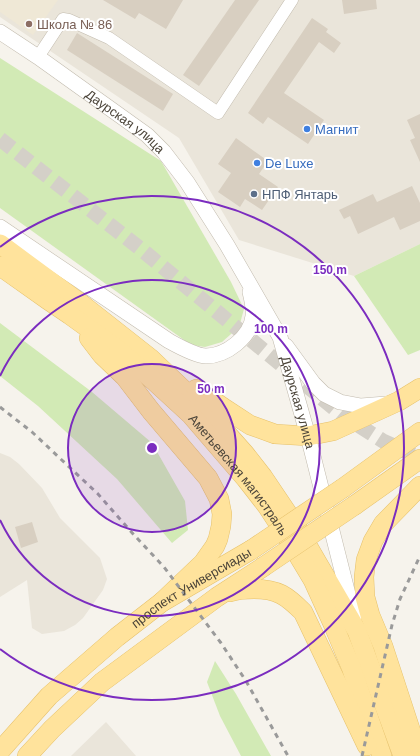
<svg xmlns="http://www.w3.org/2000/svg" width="420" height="756" viewBox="0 0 420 756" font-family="Helvetica,sans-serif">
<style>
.residential{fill:#eae5da}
.education{fill:#efe8d6}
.green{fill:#d2eab5}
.building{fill:#d8cfc1}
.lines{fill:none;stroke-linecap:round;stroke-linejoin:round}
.tertiary-tunnel{stroke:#d4d0c8;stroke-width:15;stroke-dasharray:15 8;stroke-linecap:butt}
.minor-casing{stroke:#c2bbae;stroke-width:13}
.tertiary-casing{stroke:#c2bbae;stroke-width:16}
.primary-casing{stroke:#e6c16a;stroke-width:20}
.minor{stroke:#fff;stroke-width:12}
.tertiary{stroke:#fff;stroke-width:15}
.primary{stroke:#ffe39c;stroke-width:19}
.rail{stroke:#9a9a9a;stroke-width:3;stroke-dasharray:5 5;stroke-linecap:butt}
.primary-bridge-casing{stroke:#e6c16a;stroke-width:20;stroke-linecap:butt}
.primary-bridge{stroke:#ffe39c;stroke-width:19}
.ring{fill:none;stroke:#7b2cbf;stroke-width:2}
.education-dot{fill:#8d6e63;stroke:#fff;stroke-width:1.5}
.shop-dot{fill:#3f7fe0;stroke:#fff;stroke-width:1.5}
.service-dot{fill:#5c6f8a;stroke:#fff;stroke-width:1.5}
.labels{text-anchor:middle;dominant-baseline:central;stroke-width:4;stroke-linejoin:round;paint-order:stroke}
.education-label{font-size:13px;fill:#785e54;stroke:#fff;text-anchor:start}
.street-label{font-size:13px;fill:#4b4439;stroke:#fff}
.shop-label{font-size:13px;fill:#366cbe;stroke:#fff;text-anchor:start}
.service-label{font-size:13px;fill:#4e5e75;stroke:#fff;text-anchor:start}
.centre{fill:#7b2cbf;stroke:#fff;stroke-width:2}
.ring-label{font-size:12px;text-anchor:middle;font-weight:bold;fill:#7b2cbf;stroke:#fff;stroke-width:4;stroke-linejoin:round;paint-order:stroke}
</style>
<rect width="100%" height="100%" fill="#f6f3ec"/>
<g class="residential">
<polygon points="0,0 420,0 420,244 354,276 239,240 179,138 0,17"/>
<polygon points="0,453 10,457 19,464 42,488 60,518 100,558 107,579 103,590 83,618 75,625 64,631 42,634 32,628 27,580 0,597"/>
<polygon points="106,722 136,756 71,756"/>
</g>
<polygon class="education" points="0,0 58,0 33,35 0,12"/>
<g class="green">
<polygon points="0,58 161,161 231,282 244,309 239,327 222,342 205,347 191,345 0,208"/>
<polygon points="420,244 420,350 408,355 354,276"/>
<polygon points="0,323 92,392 152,443 185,501 188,530 172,543 117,479 38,406 0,376"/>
<polygon points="215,661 236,694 271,756 241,756 220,716 207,682"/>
</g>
<g class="building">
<polygon points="103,0 183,0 166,29 139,13 135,19"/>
<polygon points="235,0 259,0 199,86 183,75"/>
<polygon points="342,0 376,0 377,9 344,14"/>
<polygon points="312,18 328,29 326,32 341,43 334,53 319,42 284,93 324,120 308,144 268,117 263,124 248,113"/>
<polygon points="77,33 173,94 163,111 67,50"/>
<polygon points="420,114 420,162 410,140 415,138 407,120"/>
<polygon points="236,138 268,161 259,174 278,187 262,210 245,199 240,207 218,192 231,173 218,164"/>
<polygon points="412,186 420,203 420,221 400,230 394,217 358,234 350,216 344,219 339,210 373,194 377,202"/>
<polygon points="32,522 38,542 21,548 15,527"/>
</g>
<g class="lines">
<polyline class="tertiary-tunnel" points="0,139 142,250 341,414 383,441 420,458"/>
<defs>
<polyline id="minor" points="38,57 63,19 69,20 109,38 218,113 292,0"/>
<g id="tertiary">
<path id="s1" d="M0 32 38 57 147 135 164 152 187 182 227 245 280 337 308 436 354 618"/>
<path d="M0 227 169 341C178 346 196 356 206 356 226 356 251 337 253 316 254 308 252 300 250 292"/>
<polyline points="286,346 313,383 324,394 340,402 361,406 386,404"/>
</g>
<g id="primary">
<polyline points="0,244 84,306 150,358 213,418 245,454 263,477 296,526 357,631 403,756"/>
<path id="s2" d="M0 266 48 300 70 315 117 349 154 381 191 415 246 479 267 506 286 535 313 580 333 624 351 667 382 756"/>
<polyline points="89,338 102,355 125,377 151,411 208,478 219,499 222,514 221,526 218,539 215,546 203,563 162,602"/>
<polyline points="196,389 224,408 250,425 275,434 308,436 333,431 399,401 420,388"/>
<polyline points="343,488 420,432"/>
<polyline points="355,505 420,459"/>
<path d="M230 592C239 589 244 589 254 589 278 589 287 596 303 612L367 746"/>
<path id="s3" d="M0 751 49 696 117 637 162 602 251 550"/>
<polyline points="27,756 52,729 102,682 217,597 263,567"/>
<polyline points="419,756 383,646 370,615 365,597 364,577 366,560 373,541 383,524 420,486"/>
</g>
</defs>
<use href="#minor" class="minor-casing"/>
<use href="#tertiary" class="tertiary-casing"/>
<use href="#primary" class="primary-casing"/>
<use href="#minor" class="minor"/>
<use href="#tertiary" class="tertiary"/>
<use href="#primary" class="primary"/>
<g class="rail">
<polyline points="0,407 32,432 98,494 135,536 164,567 221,643 246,681 288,756"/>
<polyline points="362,756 392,625 400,599 420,556"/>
</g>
<defs>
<g id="primary-bridge">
<polyline points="251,550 343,488"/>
<polyline points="263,567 355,505"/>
</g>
</defs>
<use href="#primary-bridge" class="primary-bridge-casing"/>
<use href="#primary-bridge" class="primary-bridge"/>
</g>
<circle cx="152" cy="448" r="84" fill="#7b2cbf" fill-opacity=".12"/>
<g class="ring">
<circle cx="152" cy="448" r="84"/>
<path d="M0 376A168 168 0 1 1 0 520"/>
<path d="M0 247A252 252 0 1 1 0 649"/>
</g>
<circle class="education-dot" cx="29" cy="24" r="4"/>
<g class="shop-dot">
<circle cx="307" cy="129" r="4"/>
<circle cx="257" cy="163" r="4"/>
</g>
<circle class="service-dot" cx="254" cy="194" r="4"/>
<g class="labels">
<g class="education-label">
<text x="37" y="24">Школа № 86</text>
</g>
<g class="street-label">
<text stroke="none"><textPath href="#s1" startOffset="154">Даурская улица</textPath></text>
<text stroke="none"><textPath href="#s1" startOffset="490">Даурская улица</textPath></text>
<text stroke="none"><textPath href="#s2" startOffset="319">Аметьевская магистраль</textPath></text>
<text stroke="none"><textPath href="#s3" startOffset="253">проспект Универсиады</textPath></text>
</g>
<g class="shop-label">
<text x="315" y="129">Магнит</text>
<text x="265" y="163">De Luxe</text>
</g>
<g class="service-label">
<text x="262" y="194">НПФ Янтарь</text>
</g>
</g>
<circle cx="152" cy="448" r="6" class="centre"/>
<g class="ring-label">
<text x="330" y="274">150 m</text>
<text x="271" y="333">100 m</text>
<text x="211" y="393">50 m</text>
</g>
</svg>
